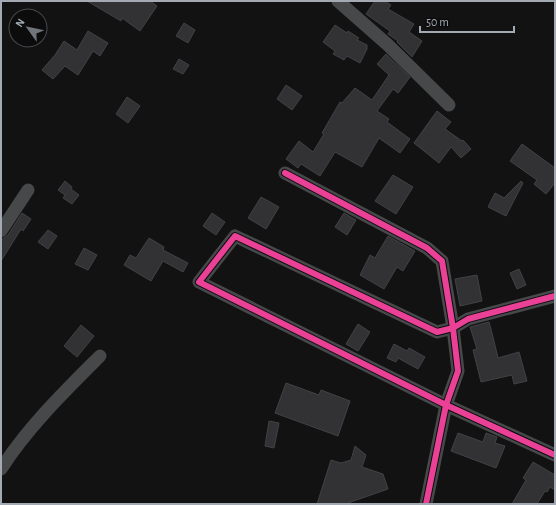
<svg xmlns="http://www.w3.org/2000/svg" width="556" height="505" viewBox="0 0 556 505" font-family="'Alegreya Sans',sans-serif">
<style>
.building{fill:#323235;stroke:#414246}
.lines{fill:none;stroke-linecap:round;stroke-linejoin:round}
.minor{stroke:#46484a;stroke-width:13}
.cycleway-casing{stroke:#0c0c0d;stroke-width:8}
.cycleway{stroke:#ea4096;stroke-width:6}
</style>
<rect width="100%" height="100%" fill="#121212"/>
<g class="building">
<polygon points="87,1 150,1 157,6 140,31 122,18 121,21"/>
<polygon points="375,1 384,1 391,5 388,9 414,24 409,32 422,41 412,57 397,42 398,41 388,34 390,31 366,14"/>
<polygon points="184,23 195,30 188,43 176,36"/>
<polygon points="335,25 347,33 348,31 359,38 357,40 367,45 367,49 360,63 347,56 344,60 333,54 335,51 323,42"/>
<polygon points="88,31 108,43 100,56 93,51 78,75 65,66 53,79 42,70 55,55 64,41 77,50"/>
<polygon points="386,54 410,77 398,93 393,89 377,111 389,119 387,122 410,139 400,153 379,138 362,167 335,152 320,176 301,164 298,168 286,159 299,141 313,152 324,134 322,133 340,102 342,103 355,88 372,100 389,75 377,64"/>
<polygon points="179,59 189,65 183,74 173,69"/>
<polygon points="286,85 302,96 292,110 277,99"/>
<polygon points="127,97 140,106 128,123 116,114"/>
<polygon points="437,111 451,122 445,129 462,141 463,140 471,149 461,158 451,147 439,163 414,143"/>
<polygon points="522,144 555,168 555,183 546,194 534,184 537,180 510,161"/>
<polygon points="393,175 413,187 396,214 375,201"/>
<polygon points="65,181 72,187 71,189 79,195 72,204 63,198 65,195 58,190"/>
<polygon points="521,181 523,183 506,216 488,207 495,193 504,198"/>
<polygon points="261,197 279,207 266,229 248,218"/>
<polygon points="22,213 31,219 23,231 21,229 1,261 1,240 8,235"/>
<polygon points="212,213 225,222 216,235 203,226"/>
<polygon points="344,213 356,220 347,235 335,227"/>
<polygon points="48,230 57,236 48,249 38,242"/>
<polygon points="388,236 415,251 403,271 397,267 384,289 360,275 370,255 375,258"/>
<polygon points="149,238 164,247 163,250 188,263 183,272 163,261 151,281 124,265 130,255 136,258"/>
<polygon points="84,248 97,255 88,270 75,264"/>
<polygon points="519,269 526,285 517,289 510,273"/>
<polygon points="477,275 482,301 460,306 455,279"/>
<polygon points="489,322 493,337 498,358 519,352 527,381 514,384 512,375 481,382 473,350 477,349 470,327"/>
<polygon points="358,324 370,332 358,351 346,344"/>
<polygon points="81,325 94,336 77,357 64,346"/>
<polygon points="394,344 407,351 409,348 425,357 418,369 398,358 396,362 387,358"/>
<polygon points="286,383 319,395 321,390 350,401 338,436 275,413"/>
<polygon points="269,421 279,423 274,448 265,446"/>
<polygon points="458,433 483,442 486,433 497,437 495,443 505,446 496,468 451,451"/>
<polygon points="355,446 366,455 362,467 383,474 388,489 345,504 317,504 331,460 341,463 351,460"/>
<polygon points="533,462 555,475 555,490 550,487 547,492 545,491 537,504 512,504 526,480 523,478"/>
</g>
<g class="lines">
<g class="minor">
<polyline points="338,1 388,45 449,105"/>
<polyline points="285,173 427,248 442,261 453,328 458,371 446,405 426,504"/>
<polyline points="1,231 28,190"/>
<polyline points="555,296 468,319 453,328 437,332 235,236 199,282 446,405 555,455"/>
<path d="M1 469C28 427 65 391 100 356"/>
</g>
<defs>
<g id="cycleway">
<polyline points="285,173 427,248 442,261 453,328 458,371 446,405 426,504"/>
<polyline points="555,296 468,319 453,328 437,332 235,236 199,282 446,405 555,455"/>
</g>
</defs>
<use href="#cycleway" class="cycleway-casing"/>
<use href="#cycleway" class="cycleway"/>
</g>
<rect width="556" height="505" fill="none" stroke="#a3aab3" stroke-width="4"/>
<g transform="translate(28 28) rotate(303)"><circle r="19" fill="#0c0c0d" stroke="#484b4f"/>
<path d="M0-3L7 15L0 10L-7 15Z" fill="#70757b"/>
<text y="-6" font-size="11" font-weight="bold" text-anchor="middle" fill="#a3aab3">N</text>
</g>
<path d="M420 26v6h94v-6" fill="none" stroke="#a3aab3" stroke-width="2"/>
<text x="426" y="26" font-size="12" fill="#a3aab3" stroke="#0c0c0d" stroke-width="3" paint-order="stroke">50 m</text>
</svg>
